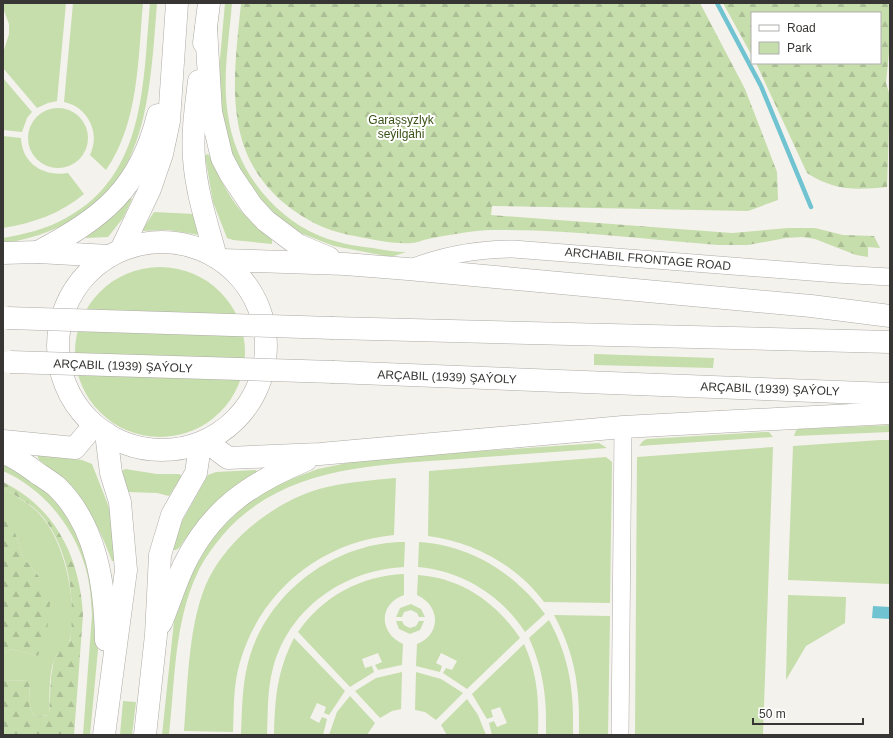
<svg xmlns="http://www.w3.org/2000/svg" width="893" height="738" viewBox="0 0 893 738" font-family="Arial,sans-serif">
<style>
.green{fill:#c6ddac}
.forest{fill:url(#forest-firs)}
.water{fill:#70c3d0}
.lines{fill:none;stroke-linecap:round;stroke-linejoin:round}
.stream{stroke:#70c3d0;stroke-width:4.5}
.street-casing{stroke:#adaba6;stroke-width:18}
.primary-casing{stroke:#adaba6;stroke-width:23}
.street{stroke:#fff;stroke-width:17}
.primary{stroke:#fff;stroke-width:22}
.primary-bridge-casing{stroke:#adaba6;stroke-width:23;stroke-linecap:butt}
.primary-bridge{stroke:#fff;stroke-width:22}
.labels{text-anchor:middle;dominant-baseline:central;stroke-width:4;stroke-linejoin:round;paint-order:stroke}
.park-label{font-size:12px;fill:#3a5115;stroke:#fff}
.street-label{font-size:12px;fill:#373634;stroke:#fff}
</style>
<defs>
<pattern id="forest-firs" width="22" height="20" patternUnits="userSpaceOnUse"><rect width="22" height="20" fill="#c6ddac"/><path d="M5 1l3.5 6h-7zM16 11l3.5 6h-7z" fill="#abbe95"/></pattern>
</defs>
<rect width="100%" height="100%" fill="#f4f2ec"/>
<g class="green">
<polygon points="3,3 66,3 57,101 48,103 37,108 3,68 3,53 9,34 9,24 3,8"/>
<path d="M73 3H143C138 58 139 123 106 170L90 155C101 133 88 107 64 102Z"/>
<path d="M150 3H157C148 122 144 218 3 244V238C25 234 47 229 66 218 146 175 143 82 150 3Z"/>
<path d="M225 3H232C229 40 222 79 228 115 235 167 271 216 320 236 337 243 355 246 373 248 384 250 395 252 406 252L394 256H386L334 246 303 234 288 225 265 206 233 160 219 98V70Z"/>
<polygon points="3,78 32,112 27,118 22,132 3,130"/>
<circle cx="58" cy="138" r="30"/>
<path d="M3 136 21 138C22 164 44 177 68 173L84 194C60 214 33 223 3 228Z"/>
<path d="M207 154 209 155C219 175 227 195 242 212 251 222 262 230 272 240V244L233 240 227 238 213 202 205 156Z"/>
<polygon points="129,198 132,199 123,218 108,237 86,238 86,236 105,223"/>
<polygon points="154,212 194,214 200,235 168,230 143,231 143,229"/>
<circle cx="160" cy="352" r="85"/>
<polygon points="594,354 714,358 713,368 594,365"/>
<polygon points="890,425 890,432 794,436 796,430 799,429"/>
<polygon points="765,432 769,432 773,437 639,446 643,441 647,439"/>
<polygon points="880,440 890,440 890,584 788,580 793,446"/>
<path d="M599 443 607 448C558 452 508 455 459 459 375 465 281 466 222 536 213 547 203 560 197 574 174 623 175 682 169 735H162L174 621 185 583 214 534 244 505 280 483 318 469 366 459Z"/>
<polygon points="773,447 763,735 635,735 637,457"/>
<path d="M37 455 82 460 92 464 110 510 115 561H112C94 514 80 491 39 460Z"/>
<path d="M606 457 612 462 610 603 544 602C517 565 473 542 428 536L429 471Z"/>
<path d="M3 462 28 476 57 502 87 550 99 639 90 735H83L92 615C91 598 90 582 85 566 73 525 42 488 3 471Z"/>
<polygon points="125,469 157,474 179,474 182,476 169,496 157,493 128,492 121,472"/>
<path d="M256 470 257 472C222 495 203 513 179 548L176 550H173L181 523 208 475 216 472Z"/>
<path d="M396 478 394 535C320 542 260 592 240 662 233 685 234 709 233 732L184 731C188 684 188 620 209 578 231 535 280 498 327 487 349 482 373 480 396 478Z"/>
<path d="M3 488C16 496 32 505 42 517 65 543 78 605 70 639 68 647 57 652 54 660 48 677 50 698 49 715L35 717 29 705 30 681 3 680V654L11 649 38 656 41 579 23 557 16 535 3 522Z"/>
<path d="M405 542 404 567C344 570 289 608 273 668 267 690 268 713 267 735L241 734C242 711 242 689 247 667 263 596 332 542 405 542Z"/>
<path d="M419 542C470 545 515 573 545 614L525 632C501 595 462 571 418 567Z"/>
<path d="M404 574V595C378 604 379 633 403 644L402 665 378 670 375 665 382 662 378 653 362 659 365 668 372 666 374 672 350 687 298 632C323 596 361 576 404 574Z"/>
<path d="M418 575C461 578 496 602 520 638L467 689 443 673 446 668 452 670 457 661 441 653 436 663 442 666 440 672 416 666 417 644C441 635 441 606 417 595Z"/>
<polygon points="788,595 846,597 845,623 806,646 786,680"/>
<polygon points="411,604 421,609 425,617 419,617 417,613 411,610 404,612 402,617 396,617 400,608"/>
<path d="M554 615 610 616 608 735H579C580 689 576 656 554 615Z"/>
<path d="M549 620C570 659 574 691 573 735H546C547 700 544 671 529 638Z"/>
<polygon points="396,621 402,621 404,625 410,628 416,626 419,621 424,621 420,630 410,634 399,629"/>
<path d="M294 638 345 691 329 715 324 713 326 707 317 703 310 718 319 723 322 717 327 719 323 735H274C275 698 277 671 294 638Z"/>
<path d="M524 644C538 674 539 702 538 735H492L489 723 494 721 497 727 507 723 500 707 491 710 493 717 487 719 472 694Z"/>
<polygon points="402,672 401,709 392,711 380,718 355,691 376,678"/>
<polygon points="416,672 441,679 463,693 436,720 425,712 415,710"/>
<polygon points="350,696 375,723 367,735 329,735 337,712"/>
<polygon points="467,699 478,715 486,735 447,735 441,725"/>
<polygon points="123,701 136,702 132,735 120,735"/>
</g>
<g class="forest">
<path d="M241 3H700L745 89 777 172 778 200 748 211 492 206 491 215 732 233 788 228H815L843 235 874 236 880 248 868 247V257L856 255 815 239 802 237 786 238 748 245H718C643 239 566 229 490 230 469 231 448 235 428 239 422 240 417 243 412 243 396 245 366 238 349 235 325 230 303 219 284 203 221 150 234 76 241 3Z"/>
<path d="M723 3H890V42L886 83 890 96 887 187C855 190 835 191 807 173L756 63H880V13H752V56Z"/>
<path d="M3 482C56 508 80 558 83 615L74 735H3V680L30 681 29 705 35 717 49 715 51 677 54 659 59 653 61 642 70 641C76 600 69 550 43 517 33 505 16 496 3 488Z"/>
<polygon points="7,518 16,535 23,557 41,579 50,603 47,633 38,656 11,649 3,654 3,522"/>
</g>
<polygon class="water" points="873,606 890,607 890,619 872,618"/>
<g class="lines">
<polyline class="stream" points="717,3 761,86 811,207"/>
<defs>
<g id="street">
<path d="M408 269C443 255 476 249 513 249L836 274 890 277"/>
<polyline points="620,735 623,427"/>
</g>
<g id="primary">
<polyline points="206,28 211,112 222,158 231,175 252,206 266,221 298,245 329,258"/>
<polyline points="204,43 209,3"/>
<path d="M199 81C196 106 192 132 194 158 196 191 207 224 216 257"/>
<circle cx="162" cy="346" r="104"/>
<polyline points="121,250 150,189 162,154 169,121 177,3"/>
<path d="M38 252C102 218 140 189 158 115"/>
<polyline points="3,253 38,252 109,256"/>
<polyline points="221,260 345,264 408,269 811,306 890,316"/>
<polyline points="333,328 890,342"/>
<polyline points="334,372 890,394"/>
<polyline points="3,441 75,448 94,425"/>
<polyline points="207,442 228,458 320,454 623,427 890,413"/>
<path d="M3 453C16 457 26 465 37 473 43 477 51 482 57 487 97 526 105 587 106 640"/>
<path d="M161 623C169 604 175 584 184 565 211 509 251 483 306 460"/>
<polyline points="104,735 126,570 120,502 111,473 106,433"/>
<polyline points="145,735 156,635 160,555 172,515 196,473 200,446"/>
</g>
</defs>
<use href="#street" class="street-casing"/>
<use href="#primary" class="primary-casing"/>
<use href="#street" class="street"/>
<use href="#primary" class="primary"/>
<defs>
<g id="primary-bridge">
<polyline points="7,318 333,328"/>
<polyline points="10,362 334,372"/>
</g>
</defs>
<use href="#primary-bridge" class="primary-bridge-casing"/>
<use href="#primary-bridge" class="primary-bridge"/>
</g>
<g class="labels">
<g class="park-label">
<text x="401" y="120">Garaşsyzlyk<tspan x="401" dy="14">seýilgähi</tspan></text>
</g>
<g class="street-label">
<text transform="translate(648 259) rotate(5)">ARCHABIL FRONTAGE ROAD</text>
<text transform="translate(123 366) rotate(2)">ARÇABIL (1939) ŞAÝOLY</text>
<text transform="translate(447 377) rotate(2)">ARÇABIL (1939) ŞAÝOLY</text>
<text transform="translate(770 389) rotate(2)">ARÇABIL (1939) ŞAÝOLY</text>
</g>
</g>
<rect width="893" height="738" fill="none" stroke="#373634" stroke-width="8"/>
<rect x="751" y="12" width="130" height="52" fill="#ffffff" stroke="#afafae"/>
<rect x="759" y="25" width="20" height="6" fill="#ffffff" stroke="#afafae"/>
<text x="787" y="32" font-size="12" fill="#373634">Road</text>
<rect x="759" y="42" width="20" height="12" fill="#c6ddac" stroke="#afafae"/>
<text x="787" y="52" font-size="12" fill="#373634">Park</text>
<path d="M753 718v6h110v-6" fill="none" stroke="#373634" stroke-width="2"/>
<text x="759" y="718" font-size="12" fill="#373634" stroke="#ffffff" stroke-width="3" paint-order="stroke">50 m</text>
</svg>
